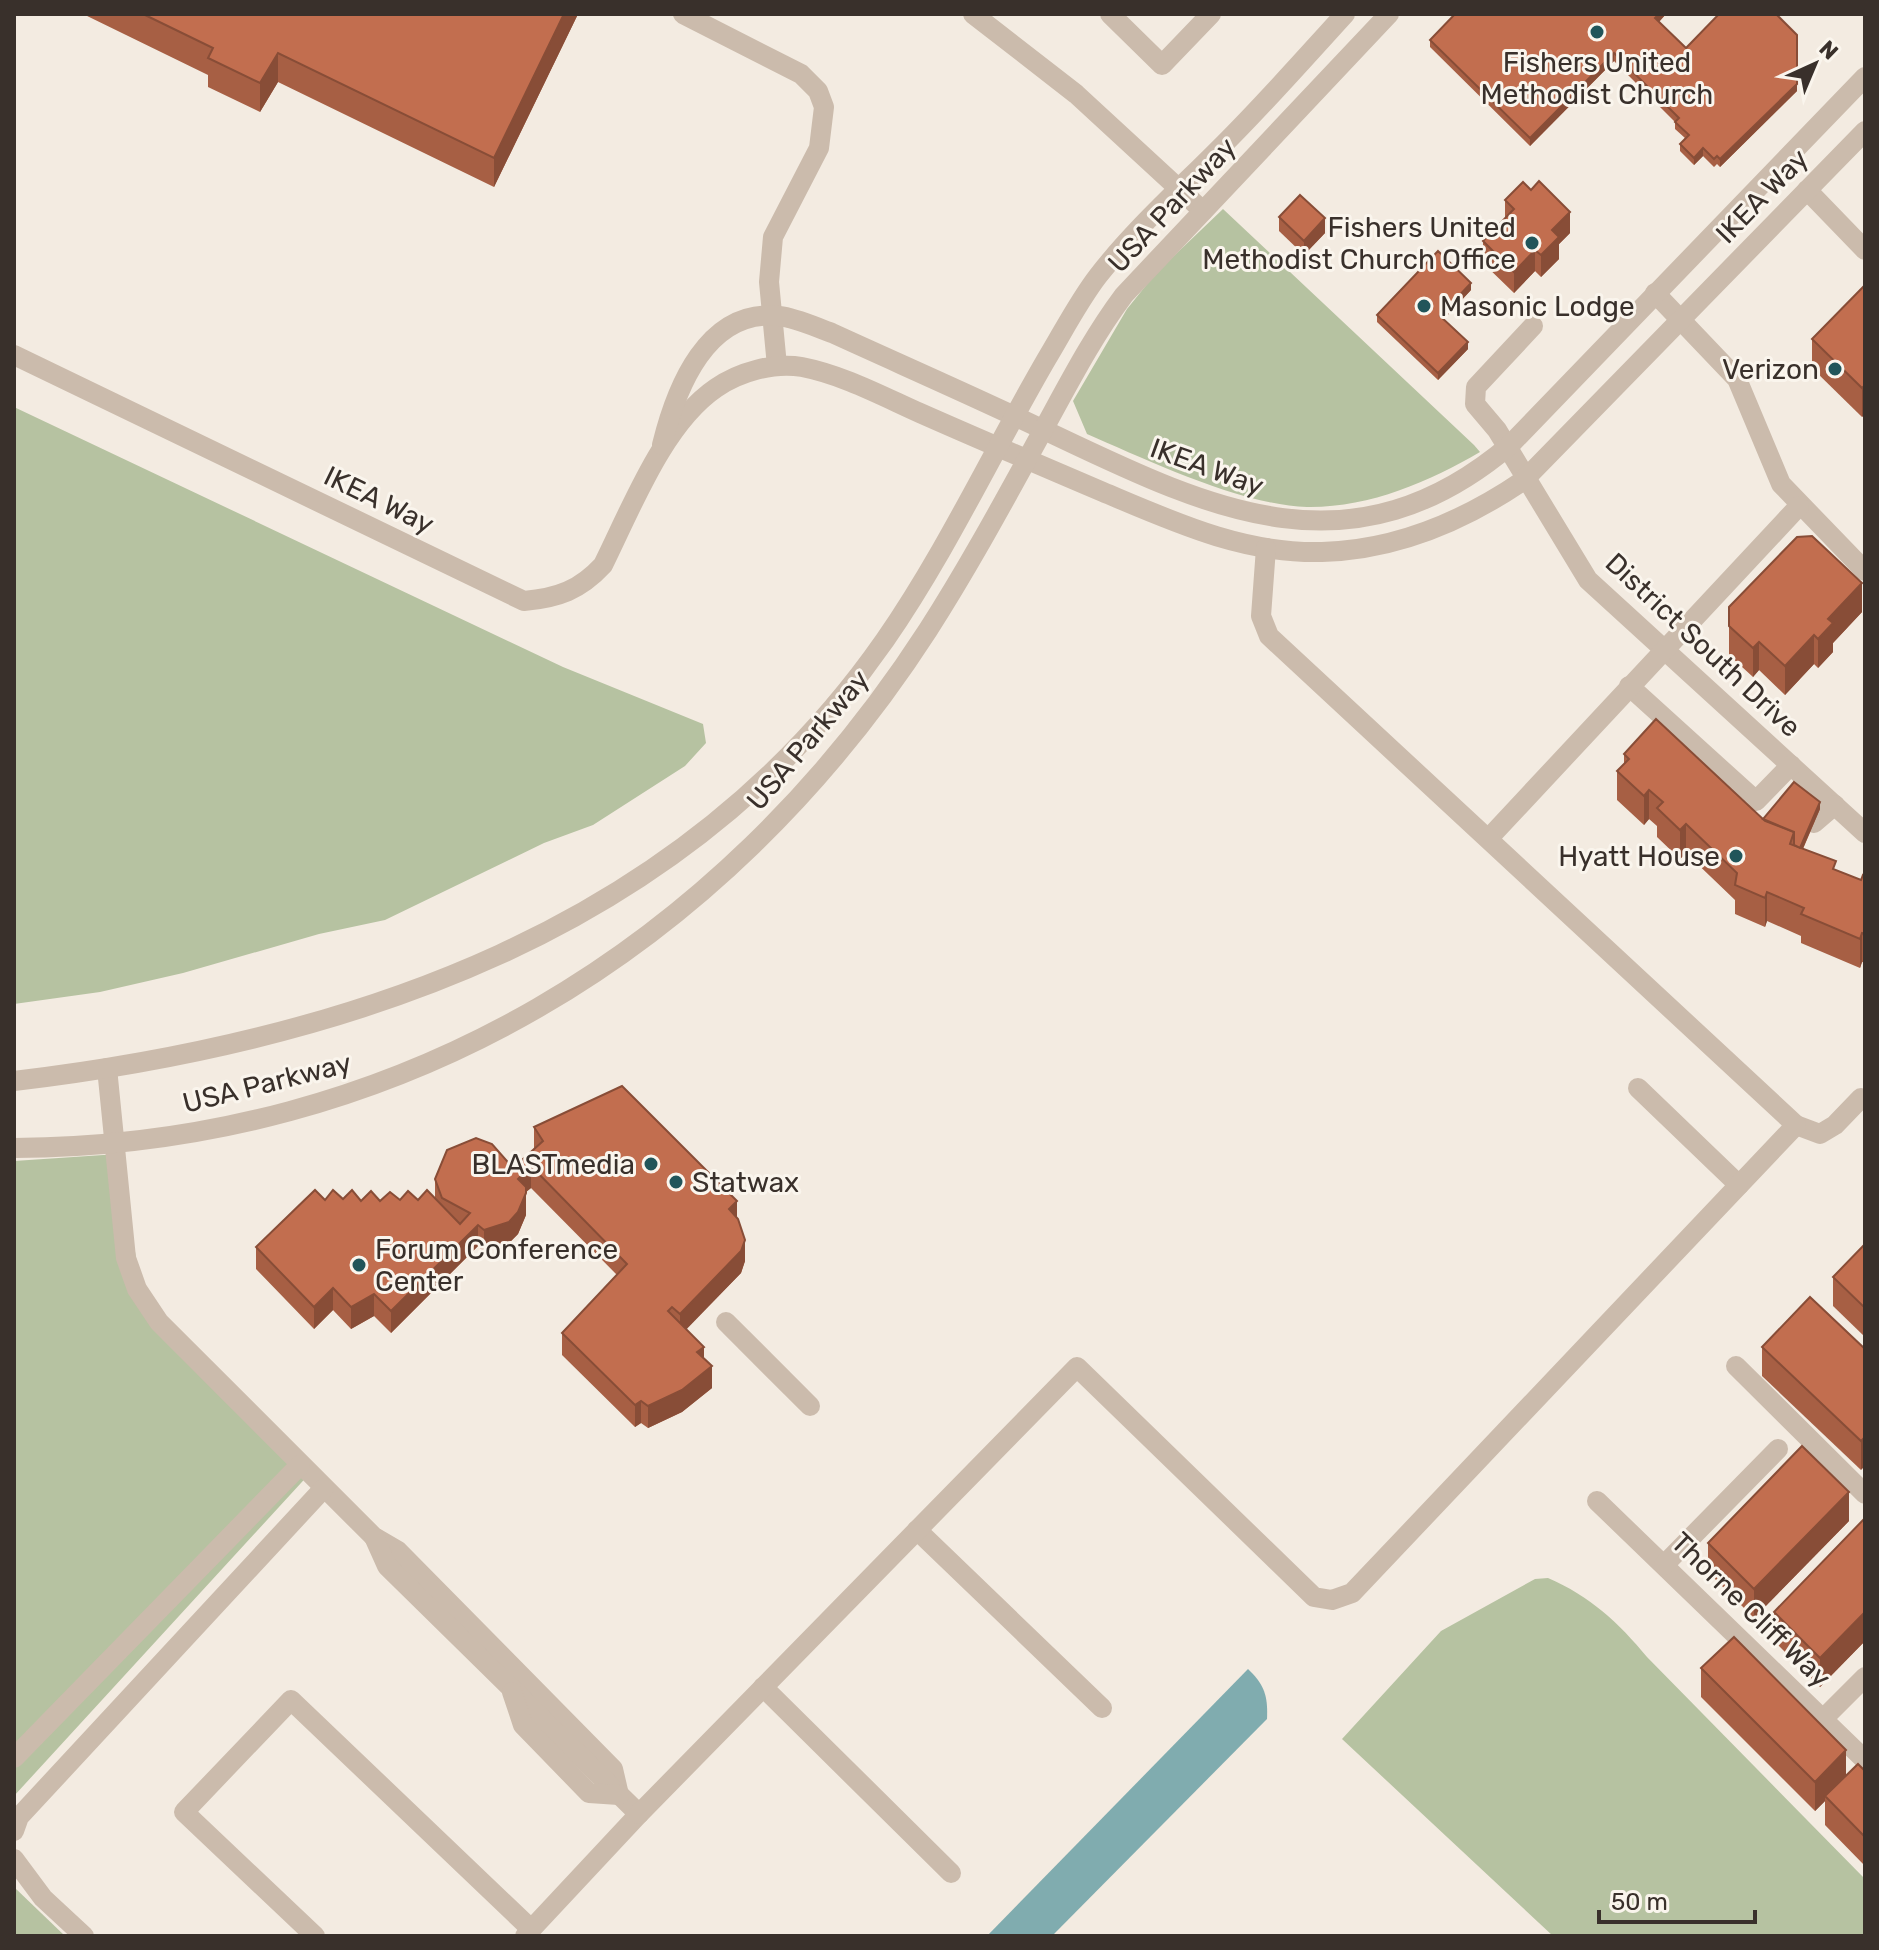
<svg xmlns="http://www.w3.org/2000/svg" width="1879" height="1950" viewBox="0 0 1879 1950" font-family="Rubik,sans-serif">
<style>
.green{fill:#b6c2a1}
.water{fill:#80acaf}
.lines{fill:none;stroke-linecap:round;stroke-linejoin:round}
.minor{stroke:#cbbbac;stroke-width:20}
.wall{fill:#a75f44}
.shaded-wall{fill:#884d37}
.building{fill:#c26e4f;stroke:#884d37;stroke-width:2}
.poi-dot{fill:#21555a;stroke:#faf5ed;stroke-width:3}
.labels{text-anchor:middle;dominant-baseline:central;stroke-width:6;stroke-linejoin:round;paint-order:stroke}
.poi-label{font-size:28px;fill:#39302b;stroke:#faf5ed;text-anchor:end}
.street-label{font-size:28px;fill:#39302b;stroke:#faf5ed}
</style>
<rect width="100%" height="100%" fill="#f3ebe1"/>
<g class="green">
<path d="M1223 209 1474 445 1480 452C1429 482 1368 508 1307 507 1241 505 1147 460 1087 434L1073 401 1127 309 1156 273Z"/>
<polygon points="14,407 563,667 703,724 706,743 685,766 593,825 544,843 385,920 319,934 183,973 100,992 14,1004"/>
<polygon points="118,1154 138,1269 163,1322 312,1471 14,1796 14,1161"/>
<path d="M1548 1578C1590 1596 1619 1623 1647 1657L1865 1879V1936H1553L1342 1739 1441 1631 1535 1579Z"/>
<polygon points="14,1887 65,1936 14,1936"/>
</g>
<path class="water" d="M1248 1669C1265 1685 1268 1697 1267 1719L1052 1936H987Z"/>
<g class="lines">
<g class="minor">
<polyline points="683,14 801,74 818,91 824,107 819,148 773,237 769,282 777,366"/>
<polyline points="973,14 1076,94 1203,211"/>
<polyline points="1110,14 1162,65 1211,14"/>
<polyline points="1807,190 1865,250"/>
<polyline points="1655,293 1737,379 1781,484 1865,571"/>
<polyline points="1533,326 1476,387 1475,404 1497,430 1588,580 1865,833"/>
<path d="M14 355 524 601C558 598 580 590 603 565 631 509 663 424 716 388 739 372 774 362 802 367 843 375 882 396 920 413 981 440 1042 466 1103 492 1174 522 1243 554 1322 552 1396 550 1464 521 1524 480L1865 131"/>
<path d="M662 445C676 388 707 308 779 316 797 318 815 327 832 333 902 365 973 396 1042 429 1206 507 1349 581 1510 445L1865 77"/>
<polyline points="1629,686 1756,801 1791,765"/>
<polyline points="1814,823 1835,805"/>
<polyline points="1489,838 1799,506"/>
<polyline points="107,1068 126,1258 137,1289 159,1322 374,1537 398,1551 613,1769 619,1795"/>
<path d="M14 1081C351 1041 683 930 885 640 946 552 992 453 1046 360 1063 332 1078 302 1098 276 1133 231 1176 192 1216 152 1261 108 1302 61 1345 14"/>
<polyline points="1638,1088 1739,1185"/>
<polyline points="1796,1125 1820,1134 1835,1125 1861,1098"/>
<path d="M14 1148C398 1146 722 949 928 630 971 563 1009 492 1047 423 1071 379 1094 335 1124 295L1389 14"/>
<polyline points="726,1322 810,1406"/>
<polyline points="1736,1366 1865,1494"/>
<polyline points="1597,1501 1865,1760"/>
<polyline points="917,1530 1102,1708"/>
<polyline points="374,1537 387,1566 639,1814 525,1936"/>
<polyline points="1664,1565 1778,1449"/>
<polyline points="763,1687 951,1873"/>
<polyline points="512,1692 523,1725 589,1793 619,1795"/>
<polyline points="1823,1719 1865,1677"/>
<polyline points="14,1758 300,1465"/>
<polyline points="639,1814 1077,1367 1314,1597 1332,1600 1352,1593 1796,1125 1269,636 1261,616 1266,548"/>
<polyline points="14,1831 19,1817 324,1488"/>
<polyline points="14,1859 43,1898 84,1936"/>
<polyline points="315,1936 184,1812 291,1700 531,1929"/>
</g>
</g>
<g class="wall">
<polygon points="83,14 578,14 494,187 278,82 260,112 208,87 208,75"/>
<polygon points="1455,14 1666,14 1659,22 1686,48 1797,91 1720,167 1717,164 1714,167 1703,156 1694,165 1680,151 1680,144 1685,138 1675,129 1675,122 1614,61 1530,146 1430,47 1430,40"/>
<polygon points="1505,200 1570,233 1559,244 1559,259 1541,277 1535,271 1514,293 1483,263 1483,241 1505,218"/>
<polygon points="1279,217 1325,233 1304,255 1279,231"/>
<polygon points="1865,285 1865,414 1862,417 1812,368 1812,339"/>
<polygon points="1471,290 1444,319 1468,349 1438,380 1377,322 1377,315"/>
<polygon points="1729,607 1862,612 1833,643 1833,652 1818,668 1814,664 1785,695 1759,670 1753,677 1729,655"/>
<polygon points="1624,754 1763,819 1820,809 1803,849 1836,870 1861,880 1865,876 1865,963 1862,962 1860,968 1801,943 1801,936 1767,921 1765,927 1735,914 1735,900 1686,853 1680,859 1657,837 1657,826 1649,819 1644,825 1617,800 1617,771 1624,764"/>
<polygon points="534,1127 737,1217 745,1261 741,1273 686,1329 704,1359 712,1388 682,1412 648,1428 641,1423 635,1427 562,1355 562,1333 617,1275 531,1188 526,1192 526,1215 518,1234 509,1243 484,1252 478,1246 391,1333 374,1316 351,1329 333,1310 314,1329 256,1269 256,1247 325,1200 343,1199 380,1201 435,1199 435,1179 513,1168 534,1149"/>
<polygon points="1865,1244 1865,1337 1833,1306 1833,1277"/>
<polygon points="1762,1347 1865,1349 1861,1470 1762,1376"/>
<polygon points="1865,1518 1865,1641 1820,1687 1774,1641 1774,1612"/>
<polygon points="1849,1521 1754,1618 1708,1572 1708,1543"/>
<polygon points="1701,1668 1846,1776 1865,1771 1865,1866 1825,1825 1825,1801 1815,1811 1701,1697"/>
</g>
<g class="shaded-wall">
<polygon points="564,14 578,14 494,187 494,158"/>
<polygon points="1659,14 1666,14 1655,26 1655,18"/>
<polygon points="278,53 278,82 260,112 260,83"/>
<polygon points="1614,53 1614,61 1530,146 1530,138"/>
<polygon points="1797,84 1797,91 1720,167 1720,159"/>
<polygon points="1703,148 1703,156 1694,165 1694,158"/>
<polygon points="1570,212 1570,233 1559,244 1559,259 1541,277 1541,255 1552,230"/>
<polygon points="1325,218 1325,233 1304,255 1304,241"/>
<polygon points="1535,250 1535,271 1514,293 1514,272"/>
<polygon points="1471,283 1471,290 1440,323 1440,316"/>
<polygon points="1468,342 1468,349 1438,380 1438,373"/>
<polygon points="1865,385 1865,414 1862,417 1862,388"/>
<polygon points="1862,583 1862,612 1833,643 1833,652 1818,668 1818,639 1828,619"/>
<polygon points="1814,635 1814,664 1785,695 1785,666"/>
<polygon points="1759,642 1759,670 1753,677 1753,648"/>
<polygon points="1649,790 1649,819 1644,825 1644,796"/>
<polygon points="1820,802 1820,809 1800,855 1800,848"/>
<polygon points="1686,824 1686,853 1680,859 1680,830"/>
<polygon points="1767,892 1767,921 1765,927 1765,898"/>
<polygon points="1862,933 1862,962 1860,968 1860,939"/>
<polygon points="531,1166 531,1188 526,1192 526,1215 518,1234 509,1243 484,1252 484,1230 518,1179"/>
<polygon points="737,1201 737,1223 729,1209"/>
<polygon points="478,1225 478,1246 391,1333 391,1311"/>
<polygon points="745,1240 745,1261 741,1273 680,1336 680,1314"/>
<polygon points="333,1288 333,1310 314,1329 314,1307"/>
<polygon points="374,1294 374,1316 351,1329 351,1307"/>
<polygon points="704,1347 704,1369 697,1352"/>
<polygon points="712,1366 712,1388 682,1412 648,1428 648,1406"/>
<polygon points="641,1401 641,1423 635,1427 635,1405"/>
<polygon points="1865,1437 1865,1466 1861,1470 1861,1441"/>
<polygon points="1849,1492 1849,1521 1754,1618 1754,1589"/>
<polygon points="1865,1612 1865,1641 1820,1687 1820,1658"/>
<polygon points="1846,1750 1846,1779 1825,1796 1825,1801 1815,1811 1815,1782"/>
</g>
<g class="building">
<polygon points="143,14 564,14 494,158 278,53 260,83 208,58 213,48"/>
<polygon points="1455,14 1659,14 1655,18 1686,48 1719,14 1776,14 1797,35 1797,84 1720,159 1717,156 1714,159 1703,148 1694,158 1680,144 1689,135 1675,122 1679,118 1614,53 1530,138 1430,40"/>
<polygon points="1539,181 1570,212 1552,230 1559,237 1541,255 1535,250 1514,272 1483,241 1514,209 1505,200 1523,182 1531,190"/>
<polygon points="1300,195 1325,218 1304,241 1279,217"/>
<polygon points="1438,251 1471,283 1440,316 1468,342 1438,373 1377,315"/>
<polygon points="1865,285 1865,385 1862,388 1812,339"/>
<polygon points="1812,536 1862,583 1828,619 1833,623 1818,639 1814,635 1785,666 1759,642 1753,648 1729,626 1729,607 1797,537"/>
<polygon points="1656,719 1765,821 1794,832 1790,844 1836,861 1833,869 1861,880 1863,875 1865,876 1865,934 1862,933 1860,939 1801,914 1804,908 1767,892 1765,898 1735,885 1737,873 1686,824 1680,830 1657,808 1663,802 1649,790 1644,796 1617,771 1629,759 1624,754"/>
<polygon points="1794,782 1820,802 1800,848 1794,845 1794,832 1763,819"/>
<polygon points="622,1086 737,1201 729,1209 738,1219 745,1240 741,1251 680,1314 672,1307 668,1311 704,1347 697,1352 712,1366 682,1390 648,1406 641,1401 635,1405 562,1333 627,1264 531,1166 518,1179 526,1187 526,1193 518,1212 509,1222 484,1230 478,1225 391,1311 374,1294 351,1307 333,1288 314,1307 256,1247 315,1190 325,1200 333,1190 343,1199 352,1190 361,1201 371,1191 380,1201 390,1192 400,1200 408,1191 418,1200 427,1190 460,1224 470,1213 442,1198 435,1179 447,1150 476,1138 492,1144 513,1168 543,1141 534,1127"/>
<polygon points="1865,1244 1865,1308 1833,1277"/>
<polygon points="1810,1297 1865,1349 1865,1437 1861,1441 1762,1347"/>
<polygon points="1802,1446 1849,1492 1754,1589 1708,1543"/>
<polygon points="1865,1518 1865,1612 1820,1658 1774,1612"/>
<polygon points="1734,1637 1846,1750 1815,1782 1701,1668"/>
<polygon points="1858,1764 1865,1771 1865,1837 1825,1796"/>
</g>
<g class="poi-dot">
<circle cx="1597" cy="32" r="8"/>
<circle cx="1532" cy="243" r="8"/>
<circle cx="1424" cy="306" r="8"/>
<circle cx="1835" cy="369" r="8"/>
<circle cx="1736" cy="856" r="8"/>
<circle cx="651" cy="1164" r="8"/>
<circle cx="676" cy="1182" r="8"/>
<circle cx="359" cy="1265" r="8"/>
</g>
<g class="labels">
<g class="poi-label">
<text x="1597" y="62" text-anchor="middle">Fishers United<tspan x="1597" dy="32">Methodist Church</tspan></text>
<text x="1516" y="227">Fishers United<tspan x="1516" dy="32">Methodist Church Office</tspan></text>
<text x="1440" y="306" text-anchor="start">Masonic Lodge</text>
<text x="1819" y="369">Verizon</text>
<text x="1720" y="856">Hyatt House</text>
<text x="635" y="1164">BLASTmedia</text>
<text x="692" y="1182" text-anchor="start">Statwax</text>
<text x="375" y="1249" text-anchor="start">Forum Conference<tspan x="375" dy="32">Center</tspan></text>
</g>
<g class="street-label">
<text transform="translate(1762 196) rotate(-46)">IKEA Way</text>
<text transform="translate(1172 205) rotate(-47)">USA Parkway</text>
<text transform="translate(1207 467) rotate(20)">IKEA Way</text>
<text transform="translate(379 500) rotate(26)">IKEA Way</text>
<text transform="translate(1703 645) rotate(43)">District South Drive</text>
<text transform="translate(808 740) rotate(-50)">USA Parkway</text>
<text transform="translate(267 1083) rotate(-14)">USA Parkway</text>
<text transform="translate(1751 1610) rotate(44)">Thorne Cliff Way</text>
</g>
</g>
<rect width="1879" height="1950" fill="none" stroke="#39302b" stroke-width="32"/>
<g transform="translate(1815 64) rotate(44)" stroke="#faf5ed" stroke-width="6" paint-order="stroke">
<path d="M0-6L14 30L0 20L-14 30Z" fill="#39302b"/>
<text y="-12" font-size="22" font-weight="bold" text-anchor="middle" fill="#39302b">N</text>
</g>
<path d="M1599 1910v12h156v-12" fill="none" stroke="#39302b" stroke-width="4"/>
<text x="1611" y="1910" font-size="24" fill="#39302b" stroke="#faf5ed" stroke-width="6" paint-order="stroke">50 m</text>
</svg>
